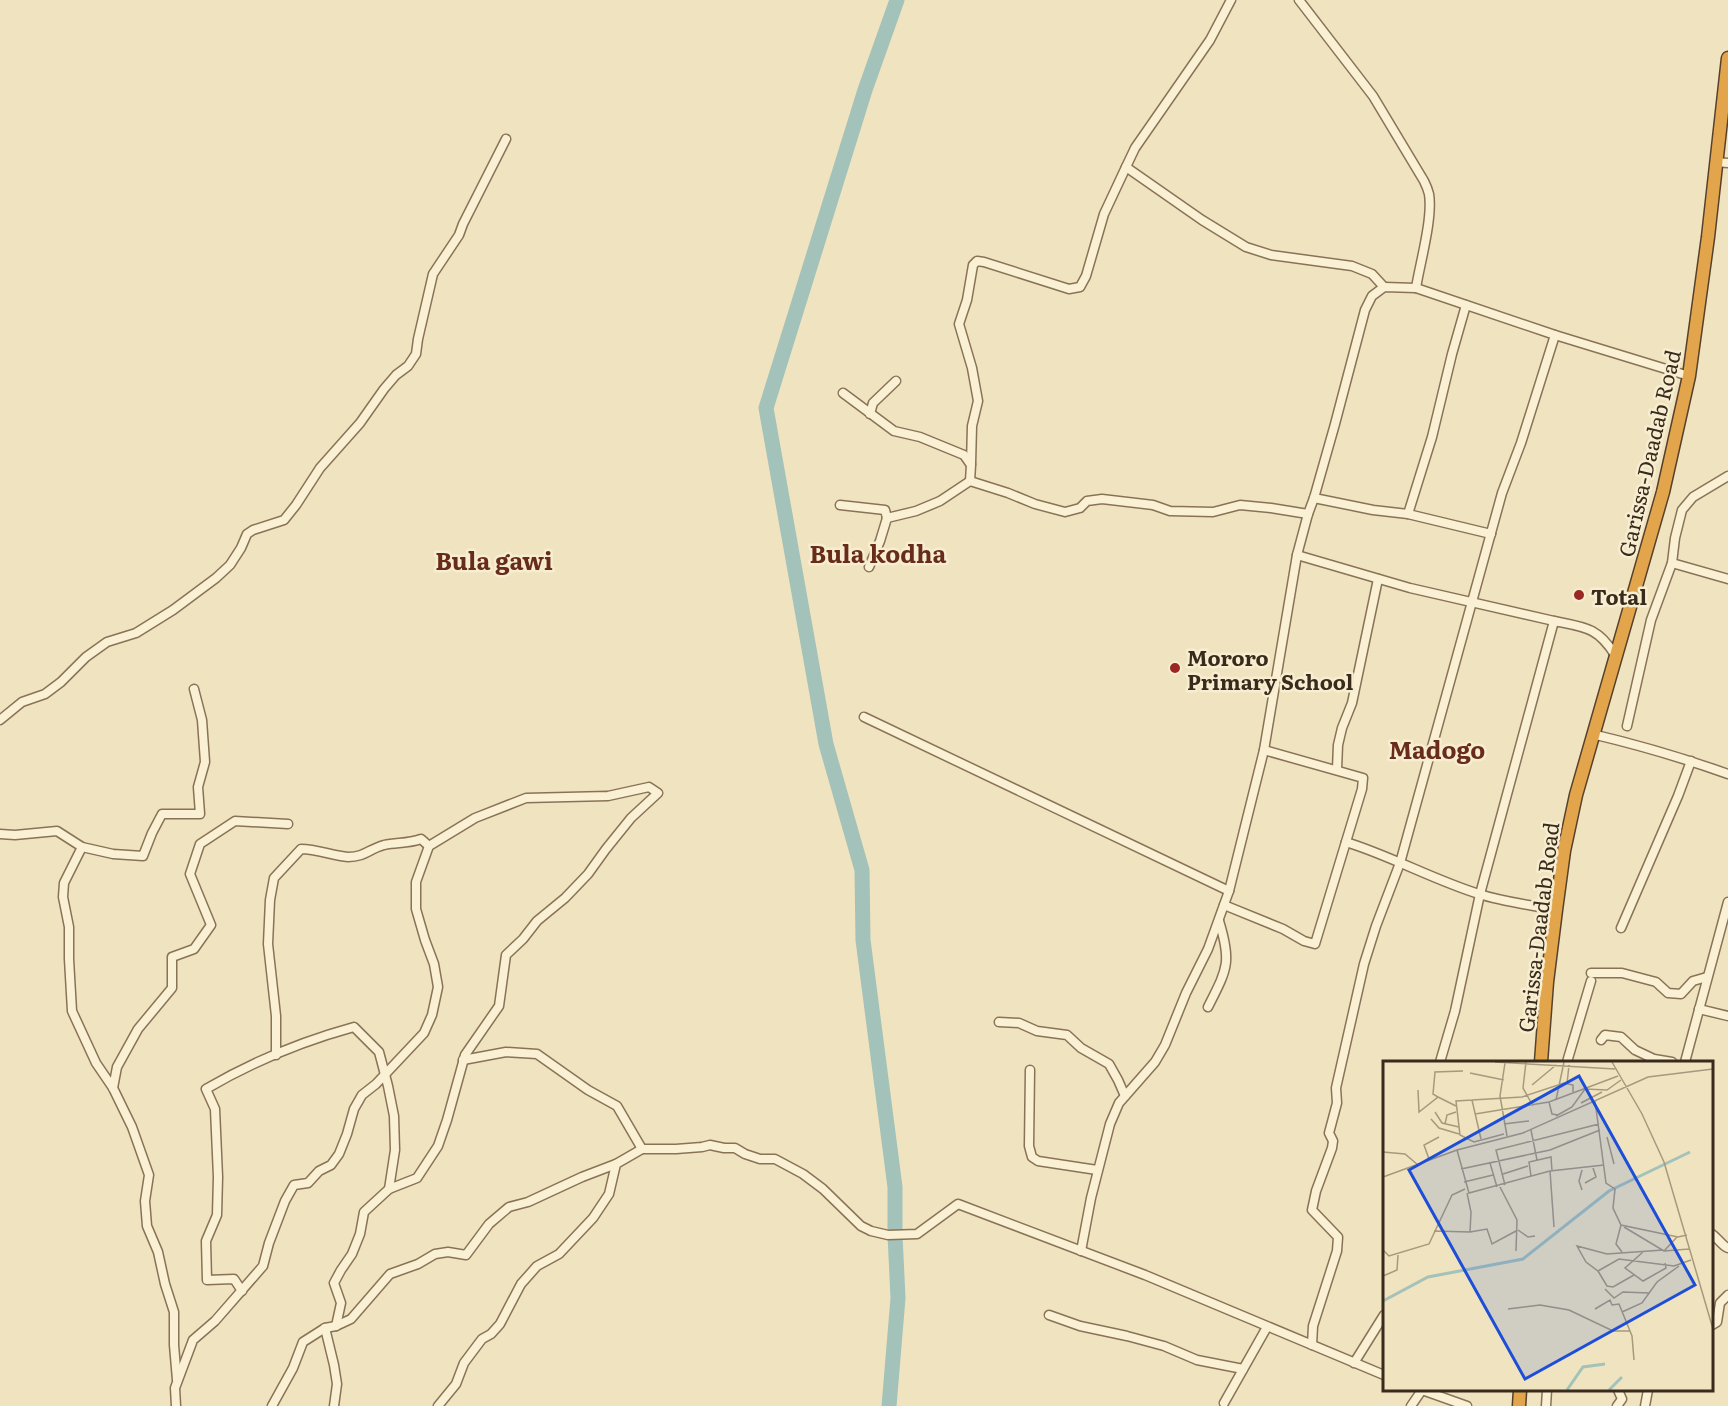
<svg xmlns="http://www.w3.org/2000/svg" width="1728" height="1406" viewBox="0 0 1728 1406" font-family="Literata,serif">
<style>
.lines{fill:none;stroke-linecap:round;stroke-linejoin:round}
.river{stroke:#a3c2b9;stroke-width:15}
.minor-casing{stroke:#897357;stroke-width:11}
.highway-casing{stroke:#57412c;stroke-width:15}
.minor{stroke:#faf0d4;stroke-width:8}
.highway{stroke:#e3a54c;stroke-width:12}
.poi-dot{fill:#9b2725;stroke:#f7edd0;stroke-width:2}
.labels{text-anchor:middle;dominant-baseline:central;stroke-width:5;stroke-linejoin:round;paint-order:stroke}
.street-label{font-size:21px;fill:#382b1c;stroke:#f7edd0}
.poi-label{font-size:21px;font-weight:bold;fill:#382b1c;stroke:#f7edd0;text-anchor:start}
.quarter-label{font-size:24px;font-weight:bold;fill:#672c1a;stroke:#f7edd0}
.inset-river{fill:none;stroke:#a3c2b9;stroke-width:3}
.inset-road{fill:none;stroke:#a6997e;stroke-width:1.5}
.view{fill:#1d4ed8;fill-opacity:0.15;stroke:#1d4ed8;stroke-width:3}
.inset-edge{fill:none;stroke:#382b1c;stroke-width:3}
</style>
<rect width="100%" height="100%" fill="#f0e3c0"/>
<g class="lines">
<polyline class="river" points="889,1406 898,1298 895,1235 895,1187 863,940 862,870 826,744 766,408 865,90 897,0"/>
<defs>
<g id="minor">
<polyline points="1231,0 1210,40 1135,148 1126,167 1202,220 1246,247 1271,255 1352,266 1372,274 1384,287"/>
<path d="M1299 0 1373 96 1424 181C1426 185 1428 190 1429 194 1433 218 1420 263 1416 288"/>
<polyline points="1716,162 1728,163"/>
<polyline points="843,393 894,431 920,437 964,455 971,465 970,481 1008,493 1035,504 1065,512 1080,508 1087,501 1102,499 1153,505 1170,511 1213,512 1240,505 1271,508 1308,514"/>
<polyline points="870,414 873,403 896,381"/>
<polyline points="971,464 972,426 978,401 972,368 959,324 967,300 973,265 977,261 984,262 1069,289 1080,287 1086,276 1104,214 1126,167"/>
<polyline points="1314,498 1373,510 1408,514 1491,534"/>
<polyline points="840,505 885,510 887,518"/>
<polyline points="1408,514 1432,437 1452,354 1466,305"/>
<polyline points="1297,555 1410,588 1554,621 1480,894 1455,1011 1440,1062"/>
<polyline points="1672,563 1728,579"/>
<polyline points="869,567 880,541 887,518 916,511 940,501 970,481"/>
<path d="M1554 621C1584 627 1598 627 1615 655"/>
<polyline points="864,717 1229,891"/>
<polyline points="0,720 22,702 45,694 61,682 86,657 107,642 136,633 173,610 216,578 230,565 241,548 247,534 253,530 284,520 296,505 320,468 360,423 384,389 396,375 408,366 416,354 418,339 433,274 459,235 463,224 506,139"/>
<polyline points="1627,726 1651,620 1672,563 1675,538 1682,510 1693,497 1728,476"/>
<path d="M1592 734C1639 745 1683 758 1728 774"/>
<polyline points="1337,769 1338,745 1342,728 1352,703 1378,579"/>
<polyline points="0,834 15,835 57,831 82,847 113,854 143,856 152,833 162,814 200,814 198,787 205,762 202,720 194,689"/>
<path d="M1346 842C1391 856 1434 880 1479 894 1504 902 1531 905 1556 910"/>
<polyline points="82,847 64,883 63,897 69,927 69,959 72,1011 96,1063 113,1088 132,1127 149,1175 145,1201 147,1226 158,1252 165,1284 174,1312 174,1345 177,1380"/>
<polyline points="1224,905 1283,929 1304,941 1315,944 1362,789 1363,778 1264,750"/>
<polyline points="1621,928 1678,796 1691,761"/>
<polyline points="1591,973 1622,973 1656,982 1668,993 1681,994 1693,981 1707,977"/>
<path d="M1208 1007C1227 969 1232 963 1219 921"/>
<polyline points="1699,1009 1728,1016"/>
<polyline points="999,1022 1019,1023 1037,1031 1067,1035 1081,1048 1109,1064 1118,1080 1125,1096"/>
<polyline points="1601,1040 1605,1035 1621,1037 1635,1050 1654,1059 1672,1062"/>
<path d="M276 1055V1016L268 944 270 900 274 878 301 849C317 849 333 856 348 857 365 857 369 849 384 845 397 842 407 844 421 839L429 846"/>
<polyline points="463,1060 506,1052 537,1054 588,1090 617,1106 642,1149"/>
<polyline points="1567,1062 1591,981"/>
<polyline points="1685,1062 1728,902"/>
<polyline points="1030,1070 1029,1146 1032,1157 1038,1161 1097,1170"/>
<polyline points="113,1088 117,1067 138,1029 172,988 172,957 194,949 211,925 190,874 200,844 235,821 288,824"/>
<path d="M1712 1234C1718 1238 1721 1245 1728 1248"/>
<polyline points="1081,1251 1091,1198 1110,1124 1119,1103 1155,1062 1165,1045 1186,993 1208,949 1229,891 1264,750 1297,555 1308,514 1314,498 1335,424 1365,310 1372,296 1384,287 1416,288 1555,335 1689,376"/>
<path d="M242 1291 234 1279 207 1280 206 1241 217 1215 218 1177 215 1109 206 1089C252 1062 303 1041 354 1027L379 1052 388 1086 394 1116 395 1150 389 1189"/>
<polyline points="1049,1315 1080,1326 1127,1336 1164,1346 1197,1360 1243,1369"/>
<polyline points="1712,1325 1717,1322 1720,1303 1728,1295"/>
<polyline points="1312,1345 1313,1326 1337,1251 1338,1237 1312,1210 1316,1191 1332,1148 1333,1141 1329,1133 1337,1103 1336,1088 1364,964 1376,926 1400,863 1502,493 1521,443 1555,335"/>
<polyline points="1354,1363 1384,1315"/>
<polyline points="1422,1390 1467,1406"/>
<polyline points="1224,1403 1267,1327"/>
<polyline points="176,1406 175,1388 193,1340 215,1321 263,1266 269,1243 285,1201 294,1185 308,1183 319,1171 331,1165 339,1154 347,1134 354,1109 362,1095 376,1084 424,1033 432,1015 438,987 434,964 425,940 416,909 416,882 429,846 475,818 526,798 608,796 649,787 658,793 631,818 606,849 588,874 565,898 537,921 523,939 506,955 499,1006 465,1055 447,1120 438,1146 417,1178 389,1189 364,1212 360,1234 352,1254 341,1270 334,1283 341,1303 336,1326"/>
<polyline points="272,1406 293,1368 303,1342 325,1328"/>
<polyline points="334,1406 337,1384 334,1365 325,1328 336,1326 351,1319 390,1274 418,1264 435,1254 448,1252 466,1255 489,1224 509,1207 528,1202 582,1177 616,1164"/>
<polyline points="438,1406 456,1384 464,1363 482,1339 491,1334 500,1324 521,1284 537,1266 559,1254 593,1218 609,1194 616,1164 642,1149 676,1149 702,1147 710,1145 724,1148 735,1148 745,1154 760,1159 775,1159 803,1174 823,1189 861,1226 871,1231 888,1235 917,1234 958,1204 1145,1275 1384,1375"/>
<polyline points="1411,1406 1422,1390"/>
<polyline points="1546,1406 1547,1390"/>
<polyline points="1617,1406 1622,1399 1618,1390"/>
<polyline points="1645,1406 1648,1390"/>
</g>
<g id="highway">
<polyline points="1541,1062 1547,982 1556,910 1564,851 1576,795 1663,492 1689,376 1708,237 1728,58"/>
<polyline points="1519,1406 1520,1390"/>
</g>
</defs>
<use href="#minor" class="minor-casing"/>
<use href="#highway" class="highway-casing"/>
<use href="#minor" class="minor"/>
<use href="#highway" class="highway"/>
</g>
<g class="poi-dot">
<circle cx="1579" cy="595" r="6"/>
<circle cx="1175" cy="668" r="6"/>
</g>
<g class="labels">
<g class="street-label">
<text transform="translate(1648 453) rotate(-77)">Garissa-Daadab Road</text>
<text transform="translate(1537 927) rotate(-83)">Garissa-Daadab Road</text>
</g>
<g class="poi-label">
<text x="1591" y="595">Total</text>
<text x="1187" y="656">Mororo<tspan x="1187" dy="24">Primary School</tspan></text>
</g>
<g class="quarter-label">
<text x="878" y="552">Bula kodha</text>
<text x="494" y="559">Bula gawi</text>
<text x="1437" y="748">Madogo</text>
</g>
</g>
<g transform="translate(1383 1061)">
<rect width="330" height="330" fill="#f0e3c0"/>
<path class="inset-river" d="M0 240 45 216 140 198 226 130 307 91M184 329 200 306 222 303M226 329 239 316"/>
<path class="inset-road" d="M112 1 232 8M143 1 140 27 150 45M229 1 259 53 281 101 330 268M122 2 117 35 124 75M87 12 121 19M184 23 186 4M149 24 173 4M35 29 36 51 55 36 50 33 52 11 80 10M55 36 73 45M89 39 139 36 181 22 190 24V31M173 39 181 1M212 40 223 122 232 128 230 147 238 164 295 176 304 174M166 41 169 53 175 54M198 42 219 31M52 51 59 62 76 66M92 53 166 41 235 15M173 55 189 46 202 28 224 29 238 19M48 58 56 67 76 73M62 63 64 54 73 51M121 63 146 60M148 69 154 99M224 76 231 103M98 78 89 39 73 40 77 74 91 81 121 73M74 89 86 132 167 110 221 104M0 91 22 93 35 104M46 98 41 84 56 76M107 102 114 126M78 108 167 89 217 69M167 110 171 166M120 113 145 105M148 115 146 101 168 96 169 110M0 116 74 89 140 72 265 16 330 8M81 121 110 114M202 122 213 116 210 107M122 124 113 89 216 63M117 126 134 159 133 190M199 129 196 120 199 109M238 164 233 183 239 191M241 166 281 190 294 176M135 169 145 176 152 175M51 170 87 171 88 151 84 132M87 171 104 168 109 183 133 170M0 189 6 195 46 183 69 134 82 128M280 189 224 193 194 185 203 201 215 210 236 198 291 205 308 199M281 190 306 188M260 191 242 207 260 220 283 207 282 202M215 210 224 225 230 226 251 214M0 215 14 209 15 194M222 228 231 237 240 231 266 232M125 248 157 244 186 249 230 270H247M212 248 227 239 229 244 236 243 249 275 251 299M239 251 259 242 274 221 296 205"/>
<path class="view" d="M196 15 312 224 142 318 26 109Z"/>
<rect width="330" height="330" class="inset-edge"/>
</g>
</svg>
